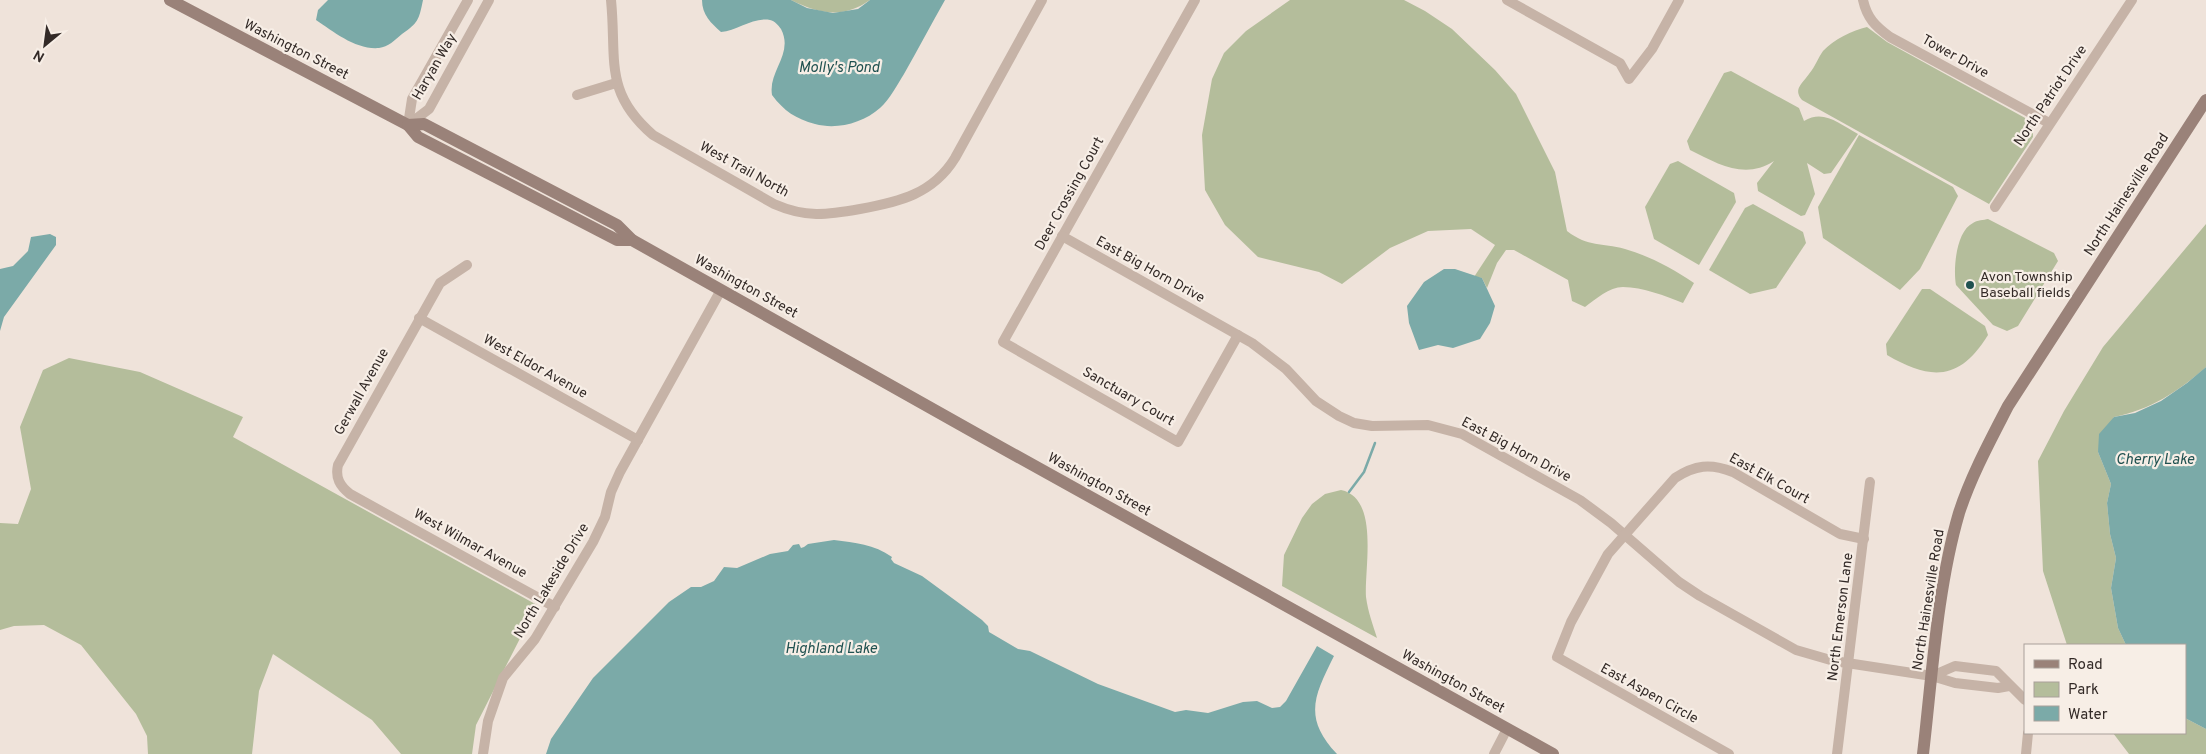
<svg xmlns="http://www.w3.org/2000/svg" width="2206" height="754" viewBox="0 0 2206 754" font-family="Overpass,sans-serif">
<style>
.green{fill:#b4bd9b}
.water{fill:#7baaa8}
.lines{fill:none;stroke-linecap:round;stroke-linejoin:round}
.stream{stroke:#7baaa8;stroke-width:2.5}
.street{stroke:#c6b3a7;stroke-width:10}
.secondary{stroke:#9a8279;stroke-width:12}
.poi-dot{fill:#205150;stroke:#f7eee6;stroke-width:2}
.labels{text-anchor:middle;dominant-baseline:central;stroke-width:4.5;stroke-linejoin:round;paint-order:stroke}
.street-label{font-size:14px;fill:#332a27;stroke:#f7eee6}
.poi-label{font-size:14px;fill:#332a27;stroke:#f7eee6;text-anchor:start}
.water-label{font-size:15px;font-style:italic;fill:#205150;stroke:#f7eee6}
</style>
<rect width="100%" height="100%" fill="#efe3da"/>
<g class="green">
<path d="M791 0H870C843 19 819 14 791 0Z"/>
<path d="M1290 0H1404L1425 11 1452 29 1495 70 1516 94 1555 172 1567 231C1589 248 1601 242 1625 249 1650 256 1673 269 1694 283L1683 303C1665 296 1643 287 1623 287 1609 287 1596 299 1585 307L1572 301 1568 280 1514 250H1506L1497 263 1487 288 1482 278 1474 277 1495 245 1471 229 1428 231 1390 248 1342 284 1319 272 1258 257 1225 225 1205 190 1202 135 1212 79 1224 53 1246 31Z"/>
<path d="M1867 27 1887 42 2027 119 2033 125V137L1989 204 1802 100C1793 89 1802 84 1809 74 1815 67 1818 58 1823 51 1833 40 1853 30 1867 27Z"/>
<path d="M1731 71 1799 108 1804 121C1824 109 1839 124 1858 134L1831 173 1824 174 1807 163 1815 194 1805 215 1801 216 1758 191 1757 183 1774 161C1745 180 1718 164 1690 150L1687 141 1724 73Z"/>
<polygon points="1859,135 1953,187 1958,196 1920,269 1900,290 1823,238 1818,207"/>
<polygon points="1678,161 1734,193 1736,202 1699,265 1654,239 1645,207 1670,164"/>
<polygon points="1753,204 1803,232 1806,243 1776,288 1750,294 1709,270 1745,208"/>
<path d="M1988 219 2054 253 2058 261 2018 326 2007 331 1993 325 1956 285C1953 269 1956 231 1973 223 1977 220 1984 220 1988 219Z"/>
<path d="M2206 224V367C2179 391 2150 410 2114 417L2098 452 2111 484 2107 503 2110 534 2116 558 2111 588 2118 628 2126 645H2067L2043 571 2038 461 2064 411 2103 347Z"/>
<path d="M1922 289H1930L1985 326 1988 335C1959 382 1930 380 1887 355L1886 344Z"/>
<polygon points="69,358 140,372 243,417 233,437 537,605 476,725 472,754 401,754 372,720 273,654 259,691 252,754 148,754 147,736 136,714 81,645 44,625 14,626 0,630 0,523 18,524 31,489 20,427 43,370"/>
<path d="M1341 490C1380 498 1364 569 1366 597 1368 612 1373 625 1377 638L1282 586 1284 555 1302 518 1312 504 1325 494Z"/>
<polygon points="2185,718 2206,729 2206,754 2129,754 2113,733 2185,733"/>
</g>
<g class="water">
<path d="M328 0H423C419 20 418 23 402 34 395 40 388 47 379 48 356 50 334 32 316 20L318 10Z"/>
<path d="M702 0H791L807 8 833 13 858 9 870 0H945C931 25 918 49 904 74 897 85 890 99 880 108 863 123 837 130 815 124 796 119 784 111 772 95 768 71 794 54 781 29 778 25 775 21 770 20 753 17 737 31 721 32 711 23 702 15 702 0Z"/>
<polygon points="50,234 56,237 56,245 4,317 0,331 0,269 13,266 28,251 31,237"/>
<polygon points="1444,269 1455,269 1482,278 1495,306 1490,323 1480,339 1453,348 1438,345 1419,350 1409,323 1407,306 1424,282"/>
<polygon points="2206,367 2206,729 2185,718 2185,645 2126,645 2118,628 2111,588 2116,558 2110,534 2107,503 2111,484 2098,452 2099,434 2114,417 2135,413 2161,401 2187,383"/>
<path d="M834 540C855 543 874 544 892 557L891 559 894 563 922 576 982 620 988 626 989 632 1018 649 1030 651 1098 684 1175 712 1186 710 1208 713 1243 702 1257 701 1272 708 1280 707 1286 701 1317 646 1334 656C1314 696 1303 718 1337 754H546L551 739 593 678 669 602 691 587H701L714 581 724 567 737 568 770 554 788 551 793 545 799 544 801 548 804 547 808 544Z"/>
</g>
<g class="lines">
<polyline class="stream" points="1349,492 1364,472 1375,443"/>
<g class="street">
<path d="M611 0C617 59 603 92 653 135L774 204C806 218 826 215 860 209 899 202 933 194 955 158L1042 0"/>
<polyline points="1195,0 1003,342 1178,442 1238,335"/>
<polyline points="1507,0 1620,63 1629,79 1652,49 1679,0"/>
<path d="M1863 0C1867 18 1875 26 1890 37L2049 123"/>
<polyline points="577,95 616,83"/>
<polyline points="408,125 429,109 489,0"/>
<polyline points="408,125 412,99 468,0"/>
<polyline points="1995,207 2132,0"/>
<polyline points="1062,236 1252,343 1286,369 1316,401 1339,416 1354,423 1372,426 1428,425 1462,434 1580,500 1611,523 1679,582 1700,596 1796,650 1834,661 1932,676 1955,683 1998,688 2009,686"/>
<path d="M467 265 440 283 338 465C335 478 340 486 350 494L555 607"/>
<polyline points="419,318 638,440"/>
<polyline points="1932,676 1955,666 1996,671 2025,700"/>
<polyline points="483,754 488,721 503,678 535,639 593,542 605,517 611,492 620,472 721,290"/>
<polyline points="1494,754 1507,729"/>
<path d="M1729 754 1557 657 1571 622 1608 554 1675 478C1695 465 1710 463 1733 472L1840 534 1864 539"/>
<polyline points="1837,754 1870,482"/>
<polyline points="2026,754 2028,733"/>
</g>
<g class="secondary">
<polyline points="170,0 408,125 418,137 617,240 632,240"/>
<polyline points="408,125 424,124 617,225 632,240 977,434 1553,754"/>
<path d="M1923 754C1932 677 1937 588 1959 513 1971 476 1990 441 2008 406L2206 100"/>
</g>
</g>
<circle class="poi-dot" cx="1970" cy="285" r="5"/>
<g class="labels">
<g class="street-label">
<text transform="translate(296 50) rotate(27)">Washington Street</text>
<text transform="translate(1955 57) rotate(29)">Tower Drive</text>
<text transform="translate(435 67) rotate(-60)">Haryan Way</text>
<text transform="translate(2051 96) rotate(-56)">North Patriot Drive</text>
<text transform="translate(744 170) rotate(29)">West Trail North</text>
<text transform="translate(1070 194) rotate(-61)">Deer Crossing Court</text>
<text transform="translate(2127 195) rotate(-57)">North Hainesville Road</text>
<text transform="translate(1150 270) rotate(29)">East Big Horn Drive</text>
<text transform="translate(746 287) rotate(29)">Washington Street</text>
<text transform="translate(535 367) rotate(29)">West Eldor Avenue</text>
<text transform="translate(362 392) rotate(-61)">Gerwall Avenue</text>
<text transform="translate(1128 397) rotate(30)">Sanctuary Court</text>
<text transform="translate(1516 450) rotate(28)">East Big Horn Drive</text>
<text transform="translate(1769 479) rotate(29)">East Elk Court</text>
<text transform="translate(1099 485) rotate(29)">Washington Street</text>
<text transform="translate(470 544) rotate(29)">West Wilmar Avenue</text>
<text transform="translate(552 581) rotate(-59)">North Lakeside Drive</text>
<text transform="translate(1929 600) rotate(-81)">North Hainesville Road</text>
<text transform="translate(1841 617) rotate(-83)">North Emerson Lane</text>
<text transform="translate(1453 682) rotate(29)">Washington Street</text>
<text transform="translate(1649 694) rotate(29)">East Aspen Circle</text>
</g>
<g class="poi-label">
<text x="1980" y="277">Avon Township<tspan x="1980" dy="16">Baseball fields</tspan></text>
</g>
<g class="water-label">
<text x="839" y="68">Molly's Pond</text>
<text x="2155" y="460">Cherry Lake</text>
<text x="831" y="649">Highland Lake</text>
</g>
</g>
<rect x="2024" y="644" width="162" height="90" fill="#f7eee6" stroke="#a9a09a"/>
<rect x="2034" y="660" width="25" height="8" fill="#9a8279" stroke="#a9a09a"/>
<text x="2068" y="669" font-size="15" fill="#332a27">Road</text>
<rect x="2034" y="682" width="25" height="15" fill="#b4bd9b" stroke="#a9a09a"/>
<text x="2068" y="694" font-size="15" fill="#332a27">Park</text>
<rect x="2034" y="706" width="25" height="15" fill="#7baaa8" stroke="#a9a09a"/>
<text x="2068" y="719" font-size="15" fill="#332a27">Water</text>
<g transform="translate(45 45) rotate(209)" stroke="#f7eee6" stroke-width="4" paint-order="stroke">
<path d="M0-4L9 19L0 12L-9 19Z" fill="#332a27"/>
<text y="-8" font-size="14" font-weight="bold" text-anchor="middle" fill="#332a27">N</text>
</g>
</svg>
